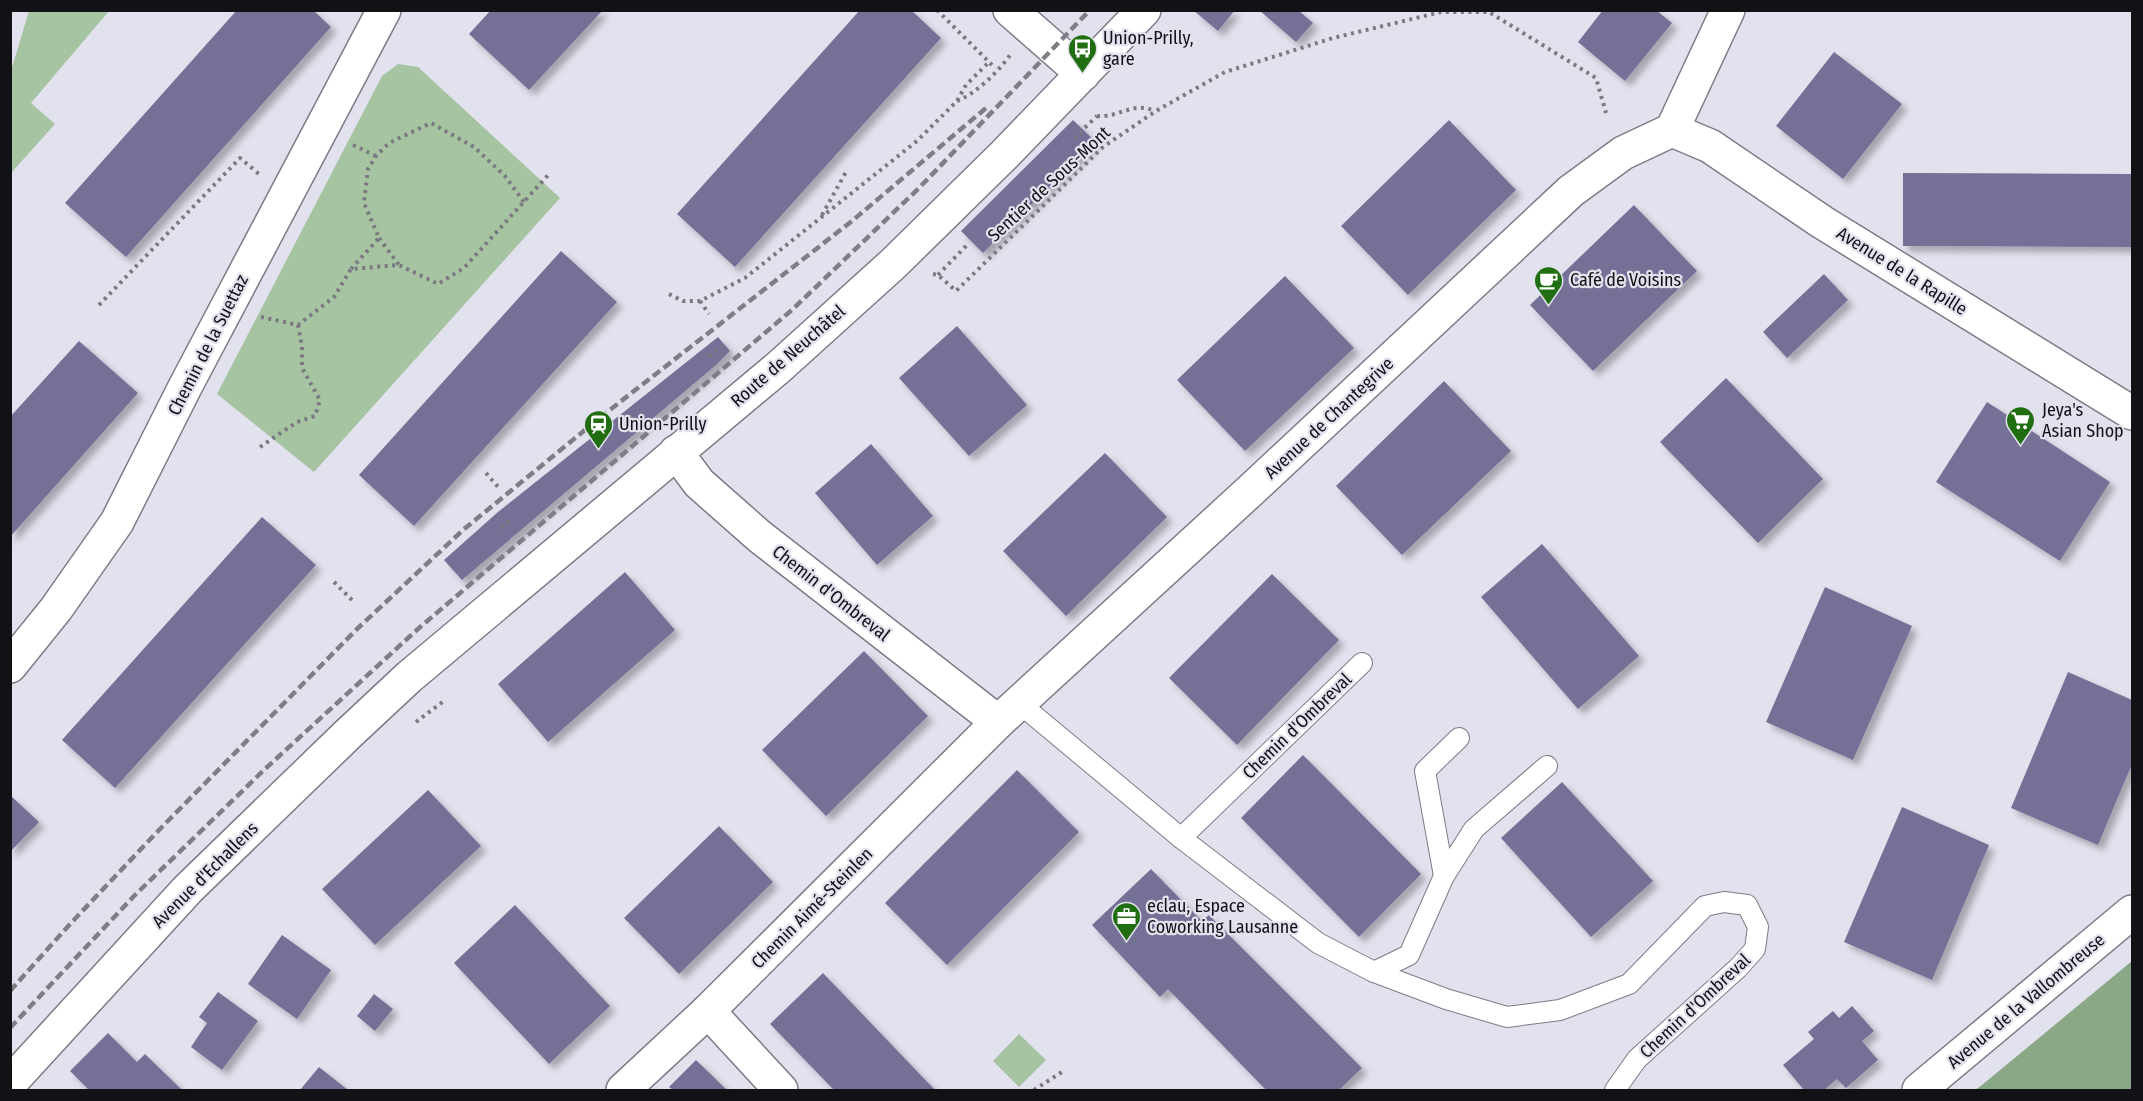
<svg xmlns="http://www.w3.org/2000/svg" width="2143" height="1101" viewBox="0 0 2143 1101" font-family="'Fira Sans Condensed',sans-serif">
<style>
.green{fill:#a6c4a1}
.forest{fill:#8aa786}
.building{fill:#757095;filter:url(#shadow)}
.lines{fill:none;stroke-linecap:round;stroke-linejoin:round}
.lane-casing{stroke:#7c7b87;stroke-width:22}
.street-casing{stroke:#7c7b87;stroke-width:36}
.primary-casing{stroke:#7c7b87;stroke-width:36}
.path{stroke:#7a7981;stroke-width:4;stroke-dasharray:3 4.5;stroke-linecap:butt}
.lane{stroke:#fff;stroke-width:20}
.street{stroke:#fff;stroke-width:33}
.primary{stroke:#fff;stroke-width:33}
.rail{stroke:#7f7e86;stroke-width:4.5;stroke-dasharray:9 4.5;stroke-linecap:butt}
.labels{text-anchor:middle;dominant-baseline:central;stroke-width:4.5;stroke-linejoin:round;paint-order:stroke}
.poi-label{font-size:18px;fill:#121115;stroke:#e2e1ee;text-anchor:start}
.street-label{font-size:18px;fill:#121115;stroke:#e2e1ee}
</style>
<defs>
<filter id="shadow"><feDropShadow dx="5.5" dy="5.5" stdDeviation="3" flood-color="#0004"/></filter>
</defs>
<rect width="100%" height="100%" fill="#e2e1ee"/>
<g class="green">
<polygon points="29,11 109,11 31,103 55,124 11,173 11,71"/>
<polygon points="398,64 418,67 560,198 314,472 217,394 382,76"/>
<polygon points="1019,1034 1046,1060 1019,1087 993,1061"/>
</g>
<polygon class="forest" points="2132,961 2132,1090 1975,1090 1982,1085"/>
<g class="building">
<polygon points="237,10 313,10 331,27 126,257 65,203"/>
<polygon points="491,10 603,10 529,90 469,34"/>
<polygon points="860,10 911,10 941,38 735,267 677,214"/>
<polygon points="1193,10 1235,10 1218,31"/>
<polygon points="1259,10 1298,10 1313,23 1296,42"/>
<polygon points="1603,10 1656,10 1672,23 1625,81 1578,42"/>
<polygon points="1834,52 1902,104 1843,179 1776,126"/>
<polygon points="1073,120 1095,141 983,253 961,231"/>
<polygon points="1449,120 1516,190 1408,295 1341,226"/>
<polygon points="1903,173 2132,174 2132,247 1903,246"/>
<polygon points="1634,205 1697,271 1593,371 1530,305"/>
<polygon points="561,251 617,302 414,526 359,475"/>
<polygon points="1824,274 1848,300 1787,358 1763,332"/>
<polygon points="1285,276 1354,348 1245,451 1177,380"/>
<polygon points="957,326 1027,405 969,456 899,378"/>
<polygon points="718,337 730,351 716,365 462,580 444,560 498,512"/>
<polygon points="79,341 138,393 10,537 10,417"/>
<polygon points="1726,378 1823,479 1758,543 1660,442"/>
<polygon points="1444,381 1511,451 1402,555 1336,486"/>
<polygon points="1987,402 2110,482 2060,561 1936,482"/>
<polygon points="871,444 933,516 877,565 815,493"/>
<polygon points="1105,453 1167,517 1066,616 1003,551"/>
<polygon points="262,517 316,565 115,788 62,740"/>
<polygon points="1542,544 1639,656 1578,709 1481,597"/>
<polygon points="625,572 675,630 548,742 498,684"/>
<polygon points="1272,574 1339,640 1237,745 1169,678"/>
<polygon points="1825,587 1912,626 1853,760 1766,722"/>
<polygon points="864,651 928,716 826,816 762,750"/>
<polygon points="2068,672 2132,700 2132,764 2098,845 2011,808"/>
<polygon points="1303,755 1421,874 1359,937 1241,818"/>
<polygon points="1017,770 1079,832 947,965 885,903"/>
<polygon points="1562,782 1653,881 1591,937 1501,838"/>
<polygon points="428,790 481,846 375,945 322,889"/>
<polygon points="10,795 39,822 10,852"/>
<polygon points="1902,807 1989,845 1932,980 1844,942"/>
<polygon points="719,826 773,882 679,974 624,918"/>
<polygon points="1151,869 1202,921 1209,915 1362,1068 1339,1090 1266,1090 1168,989 1160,997 1092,925"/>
<polygon points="515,905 610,1006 549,1064 454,963"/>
<polygon points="282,935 331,970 297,1019 248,984"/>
<polygon points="823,973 935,1090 834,1090 770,1024"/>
<polygon points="218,992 258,1021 222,1070 191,1047 207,1023 199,1017"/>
<polygon points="374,994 393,1009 375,1031 357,1016"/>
<polygon points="1852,1006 1874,1031 1862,1041 1878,1060 1846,1088 1837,1079 1824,1090 1804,1090 1783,1065 1814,1039 1808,1032 1833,1011 1839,1018"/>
<polygon points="108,1033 137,1062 145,1054 182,1090 89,1090 70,1071"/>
<polygon points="696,1060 727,1090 673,1090 669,1087"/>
<polygon points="319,1067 348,1090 300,1090"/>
</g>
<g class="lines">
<defs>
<g id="lane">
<polyline points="1019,703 1181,838 1318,943 1374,972 1446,999 1507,1017 1560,1010 1629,984 1705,906 1724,902 1747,905 1758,927 1755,949 1738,968 1637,1059 1615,1090"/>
<polyline points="1181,838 1362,663"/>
<polyline points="1444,876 1474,829 1547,766"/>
<polyline points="1374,972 1409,955 1444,876 1425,771 1459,738"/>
</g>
<g id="street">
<polyline points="1010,10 1083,74"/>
<polyline points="1672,130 1710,146 1822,222 2132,413"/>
<polyline points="1672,130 1728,10"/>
<polyline points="676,452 699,483 759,536 998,722"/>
<polyline points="10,666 56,609 117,522 185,387 384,10"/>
<polyline points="708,1011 781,1090"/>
<polyline points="623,1090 708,1011 998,722 1250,491 1571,191 1623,153 1672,130"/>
<polyline points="1919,1090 2132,912"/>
</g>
<polyline id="primary" points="10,1083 188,889 348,734 409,677 779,367 893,264 1005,154 1144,10"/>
</defs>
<use href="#lane" class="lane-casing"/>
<use href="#street" class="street-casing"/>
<use href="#primary" class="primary-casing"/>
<g class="path">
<polyline points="937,10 992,65"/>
<path d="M957 101C977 93 998 72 1010 55"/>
<path d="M1097 116C1119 118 1132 101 1155 111"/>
<polyline points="1074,138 1097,116"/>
<polyline points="353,145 376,156"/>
<polyline points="822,215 846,172"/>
<polyline points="379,238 399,265"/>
<polyline points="351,269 379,238 364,203 368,169 376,156 389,143 431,123 474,147 505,176 524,202"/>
<polyline points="933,274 938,275 956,291 1103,147 1156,111 1225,72 1333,38 1441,12 1489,12 1596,78 1606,113"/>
<polyline points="938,275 967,245"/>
<polyline points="669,294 683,301 700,301 745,278 917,141 957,101 966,85 989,62"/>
<polyline points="700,301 709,314"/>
<polyline points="99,305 240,158 259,174"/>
<polyline points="261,317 298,325 334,297 351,269 399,265 438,284 464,268 549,174"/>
<polyline points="709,356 722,346"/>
<polyline points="260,447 297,422 315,416 320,400 302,368 302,347 298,325"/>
<polyline points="486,473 498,487"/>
<polyline points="501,528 512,519"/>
<polyline points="334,582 355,603"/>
<polyline points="416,722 444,701"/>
<polyline points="1034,1090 1065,1070"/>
</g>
<use href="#lane" class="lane"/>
<use href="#street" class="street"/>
<use href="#primary" class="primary"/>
<g class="rail">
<polyline points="10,991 71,923 159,830 357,629 463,530 602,416 852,221 986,108"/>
<polyline points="10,1028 134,896 265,769 419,628 793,309 919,188 1090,10"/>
</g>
</g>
<defs>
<symbol id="bus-pin" viewBox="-11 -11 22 30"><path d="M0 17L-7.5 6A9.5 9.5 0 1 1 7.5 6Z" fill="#206e11" stroke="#e2e1ee"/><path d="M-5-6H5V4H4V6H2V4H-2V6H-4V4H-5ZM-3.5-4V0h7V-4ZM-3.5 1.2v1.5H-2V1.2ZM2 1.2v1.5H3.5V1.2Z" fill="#fff"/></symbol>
<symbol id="cafe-pin" viewBox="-11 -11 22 30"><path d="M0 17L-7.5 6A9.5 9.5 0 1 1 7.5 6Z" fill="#206e11" stroke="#e2e1ee"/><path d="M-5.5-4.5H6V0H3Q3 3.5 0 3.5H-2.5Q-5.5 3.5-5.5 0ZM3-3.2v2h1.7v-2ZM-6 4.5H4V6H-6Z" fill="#fff"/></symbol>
<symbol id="supermarket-pin" viewBox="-11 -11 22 30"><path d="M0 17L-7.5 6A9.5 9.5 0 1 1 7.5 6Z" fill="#206e11" stroke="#e2e1ee"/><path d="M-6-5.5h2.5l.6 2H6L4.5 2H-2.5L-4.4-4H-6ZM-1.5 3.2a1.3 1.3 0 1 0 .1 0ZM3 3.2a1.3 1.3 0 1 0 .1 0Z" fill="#fff"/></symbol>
<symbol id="station-pin" viewBox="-11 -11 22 30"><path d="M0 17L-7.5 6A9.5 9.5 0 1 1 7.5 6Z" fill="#206e11" stroke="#e2e1ee"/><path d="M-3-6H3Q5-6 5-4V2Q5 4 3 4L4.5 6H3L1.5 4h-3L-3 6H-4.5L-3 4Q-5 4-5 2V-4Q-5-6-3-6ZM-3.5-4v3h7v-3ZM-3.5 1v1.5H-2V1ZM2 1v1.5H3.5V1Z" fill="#fff"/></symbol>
<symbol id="office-pin" viewBox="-11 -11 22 30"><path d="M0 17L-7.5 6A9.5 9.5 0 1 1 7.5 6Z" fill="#206e11" stroke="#e2e1ee"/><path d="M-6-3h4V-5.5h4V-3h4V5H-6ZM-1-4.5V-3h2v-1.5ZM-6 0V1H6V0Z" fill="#fff"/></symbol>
</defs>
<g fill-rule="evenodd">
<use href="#bus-pin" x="1066" y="32" width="33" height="45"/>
<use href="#cafe-pin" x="1532" y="264" width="33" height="45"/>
<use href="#supermarket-pin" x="2004" y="404" width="33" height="45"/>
<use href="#station-pin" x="582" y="408" width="33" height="45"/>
<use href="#office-pin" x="1110" y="900" width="33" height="45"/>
</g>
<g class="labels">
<g class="poi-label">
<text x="1103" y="38">Union-Prilly,<tspan x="1103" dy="21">gare</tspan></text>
<text x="1570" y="280">Café de Voisins</text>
<text x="2042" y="410">Jeya's<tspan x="2042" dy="21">Asian Shop</tspan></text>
<text x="619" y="424">Union-Prilly</text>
<text x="1147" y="906">eclau, Espace<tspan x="1147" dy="21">Coworking Lausanne</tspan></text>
</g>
<g class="street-label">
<text transform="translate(1049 184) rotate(-43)">Sentier de Sous-Mont</text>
<text transform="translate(1902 271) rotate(32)">Avenue de la Rapille</text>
<text transform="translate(208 345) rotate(-63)">Chemin de la Suettaz</text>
<text transform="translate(788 356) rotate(-41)">Route de Neuchâtel</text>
<text transform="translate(1329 418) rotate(-43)">Avenue de Chantegrive</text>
<text transform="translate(831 593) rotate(38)">Chemin d'Ombreval</text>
<text transform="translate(1297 726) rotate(-44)">Chemin d'Ombreval</text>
<text transform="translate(205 875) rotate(-45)">Avenue d'Echallens</text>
<text transform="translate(812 908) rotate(-45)">Chemin Aimé-Steinlen</text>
<text transform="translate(2026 1001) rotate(-40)">Avenue de la Vallombreuse</text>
<text transform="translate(1695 1006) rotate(-43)">Chemin d'Ombreval</text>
</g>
</g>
<rect width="2143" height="1101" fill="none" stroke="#121115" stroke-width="24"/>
</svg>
